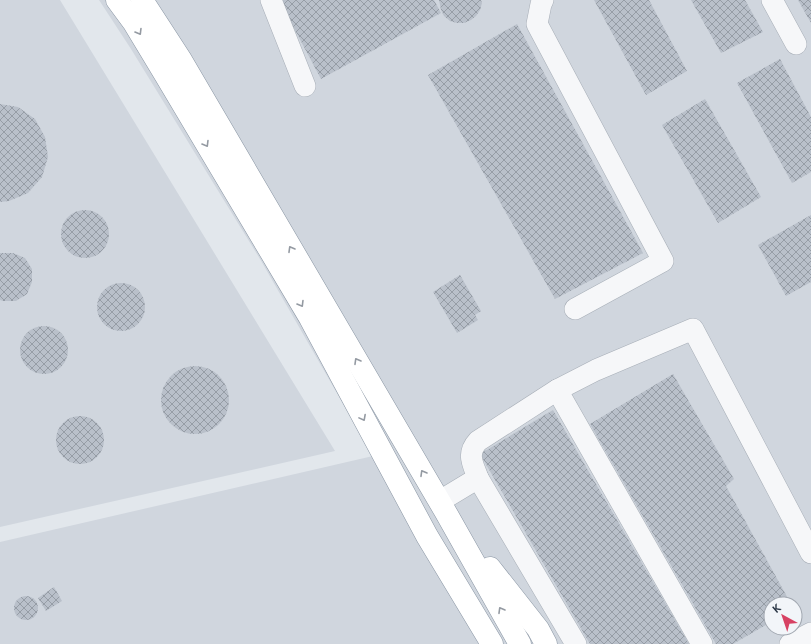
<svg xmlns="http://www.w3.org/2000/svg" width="811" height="644" viewBox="0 0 811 644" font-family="'Space Grotesk',sans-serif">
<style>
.built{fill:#d0d6de;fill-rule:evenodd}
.building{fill:url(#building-cross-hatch)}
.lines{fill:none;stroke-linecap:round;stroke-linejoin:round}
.minor-casing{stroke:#a7aeb7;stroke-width:22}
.highway-casing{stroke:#8995a3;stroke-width:23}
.minor{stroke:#f6f7f9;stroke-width:21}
.highway{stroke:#fff;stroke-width:22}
.oneway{stroke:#949aa2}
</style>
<defs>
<pattern id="building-cross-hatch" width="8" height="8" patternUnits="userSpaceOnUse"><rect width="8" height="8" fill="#b9c0ca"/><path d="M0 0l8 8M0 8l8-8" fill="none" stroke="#969da6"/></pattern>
</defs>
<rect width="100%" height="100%" fill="#e2e7ec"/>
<g class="built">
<polygon points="0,0 60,0 335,451 0,527"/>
<path d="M99 0H811V644H0V542L373 456 260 259 131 49ZM771 604H795V628H771Z"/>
</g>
<g class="building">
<polygon points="279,0 434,0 441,13 321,79"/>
<polygon points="439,0 481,0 482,3 480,10 476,16 471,20 464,23 457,23 450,21 444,16 441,10"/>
<polygon points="594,0 649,0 687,71 646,95"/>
<polygon points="691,0 745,0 763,32 721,53"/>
<polygon points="798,0 811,0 811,23"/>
<polygon points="517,24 643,253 555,299 428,75"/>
<polygon points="780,59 811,117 811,172 792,183 737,83"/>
<polygon points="705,99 761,197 718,223 662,125"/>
<polygon points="0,104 18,107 35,119 45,137 48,157 42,177 28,193 9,201 0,202"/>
<circle cx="85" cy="234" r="24"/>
<polygon points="811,215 811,282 786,296 758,245"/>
<polygon points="0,253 13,253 25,258 32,269 32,282 27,294 16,301 3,301 0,300"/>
<polygon points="460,275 481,311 475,315 478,320 457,333 433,292"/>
<circle cx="121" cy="307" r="24"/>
<circle cx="44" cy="350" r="24"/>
<circle cx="195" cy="400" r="34"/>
<polygon points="673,374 734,479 726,486 791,604 771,604 771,622 733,644 716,644 590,424"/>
<polygon points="553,410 689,644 590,644 480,454"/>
<circle cx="80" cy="440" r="24"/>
<polygon points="54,587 62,601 46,611 38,598"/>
<circle cx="26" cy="608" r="12"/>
</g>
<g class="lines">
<defs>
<g id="minor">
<polyline points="271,0 305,86"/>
<polyline points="543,0 541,4 537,24 663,261 575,309"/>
<polyline points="772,0 796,44"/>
<polyline points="557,390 702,644"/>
<path d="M478 478C473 464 466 454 478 441L557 390 596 370 693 329 811 553"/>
<polyline points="440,501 478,478 576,644"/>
<polyline points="790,644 811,633"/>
</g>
<g id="highway">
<polyline points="117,0 134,23 166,76 310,318 427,536 492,644"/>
<polyline points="142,0 181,60 445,511 520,644"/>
<polyline points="490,568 538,629 546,644"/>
</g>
</defs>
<use href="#minor" class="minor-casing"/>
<use href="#highway" class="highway-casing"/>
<use href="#minor" class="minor"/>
<use href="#highway" class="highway"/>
</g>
<defs><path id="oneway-chevron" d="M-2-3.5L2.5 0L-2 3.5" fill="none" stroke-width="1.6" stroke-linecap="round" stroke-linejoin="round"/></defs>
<g class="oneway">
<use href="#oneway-chevron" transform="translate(139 32) rotate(59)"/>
<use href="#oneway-chevron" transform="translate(206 144) rotate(59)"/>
<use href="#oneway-chevron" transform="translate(291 249) rotate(-120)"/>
<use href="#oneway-chevron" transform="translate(301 304) rotate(59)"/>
<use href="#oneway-chevron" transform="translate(357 361) rotate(-120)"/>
<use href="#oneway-chevron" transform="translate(363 418) rotate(62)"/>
<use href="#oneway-chevron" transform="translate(423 473) rotate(-120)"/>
<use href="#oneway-chevron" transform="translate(501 610) rotate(-120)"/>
</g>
<g transform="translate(783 616) rotate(320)"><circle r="19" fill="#f2f5f9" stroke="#a2a8b1"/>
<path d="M0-3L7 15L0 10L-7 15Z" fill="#d74163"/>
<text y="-6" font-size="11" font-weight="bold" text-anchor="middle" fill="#293545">K</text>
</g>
</svg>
